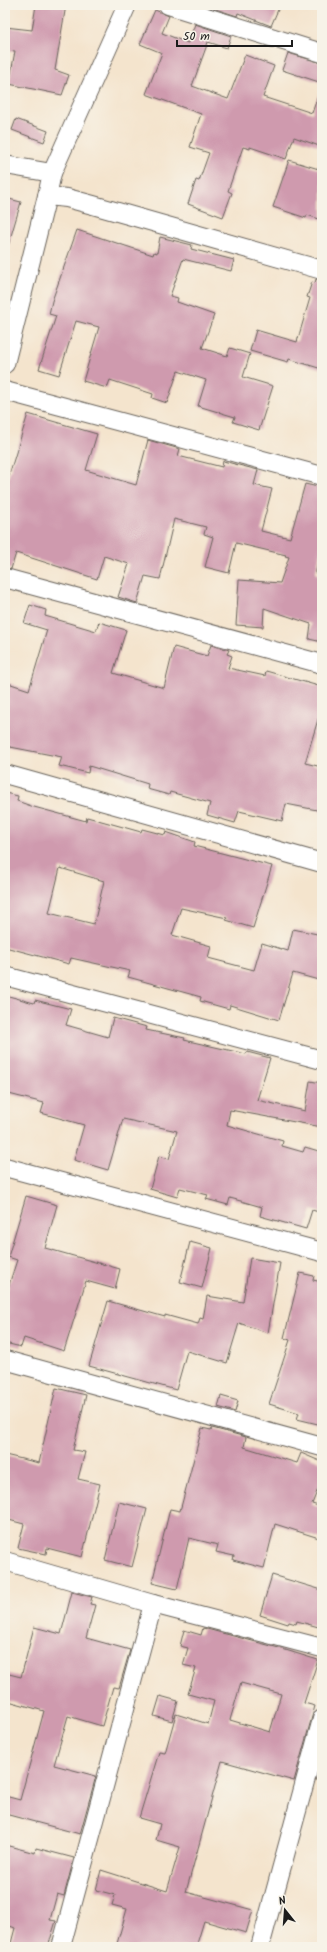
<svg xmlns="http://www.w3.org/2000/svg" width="327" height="1952" viewBox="0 0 327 1952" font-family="Kalam,sans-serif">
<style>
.building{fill:#cf9aae;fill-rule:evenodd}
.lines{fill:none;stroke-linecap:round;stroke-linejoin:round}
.street-casing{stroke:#68625a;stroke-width:20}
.street{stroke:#fff;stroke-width:18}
</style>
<rect width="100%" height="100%" fill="#f7f3e8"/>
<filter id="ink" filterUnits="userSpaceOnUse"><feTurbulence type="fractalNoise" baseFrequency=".025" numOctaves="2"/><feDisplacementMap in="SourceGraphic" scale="8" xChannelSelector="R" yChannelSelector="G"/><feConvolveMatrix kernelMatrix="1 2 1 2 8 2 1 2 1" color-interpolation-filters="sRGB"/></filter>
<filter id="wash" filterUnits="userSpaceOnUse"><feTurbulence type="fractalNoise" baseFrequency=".012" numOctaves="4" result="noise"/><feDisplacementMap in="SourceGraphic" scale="16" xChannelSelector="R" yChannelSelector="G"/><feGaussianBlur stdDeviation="0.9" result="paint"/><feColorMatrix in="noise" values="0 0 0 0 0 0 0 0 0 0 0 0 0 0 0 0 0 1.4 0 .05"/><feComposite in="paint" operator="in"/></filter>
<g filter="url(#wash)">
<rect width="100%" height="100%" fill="#f4e4cd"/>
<g id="blocks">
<g class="building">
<polygon points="36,5 66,5 55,70 69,75 62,95 9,84 15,51 5,50 5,27 32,30"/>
<polygon points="203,5 280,5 271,26 238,13 237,16"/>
<polygon points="155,10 169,16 162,33 188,43 195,24 231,36 227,48 208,42 192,86 228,99 245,55 274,66 263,97 312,113 320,90 322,90 322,147 294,137 286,159 250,147 250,149 243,147 228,191 232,193 223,217 188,204 196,180 199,181 209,153 190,147 201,114 146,94 162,53 140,44"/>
<polygon points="288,53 322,63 322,83 282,70"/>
<polygon points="16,119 48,131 44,142 12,130"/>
<polygon points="289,160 322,170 322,220 307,215 306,218 273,207"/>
<polygon points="5,198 21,202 8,246 5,245"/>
<polygon points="77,230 153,255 154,252 157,253 160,237 192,245 191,249 234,260 231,271 183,259 170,296 178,298 177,302 214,315 202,348 227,356 230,348 250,354 243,377 273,386 259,430 233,422 235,417 198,406 206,380 178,371 167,403 152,398 153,394 110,380 107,388 83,381 99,327 76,321 59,375 39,369 56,316 49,314 52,301"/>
<polygon points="316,279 322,280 322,369 289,359 288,362 250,351 256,330 297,342 310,298 307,297 312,282 315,283"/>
<polygon points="28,414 97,434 86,470 136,485 148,440 180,449 178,456 222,467 223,461 258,470 254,485 272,489 261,531 290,538 305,484 322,488 322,545 316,571 316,574 322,575 322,642 309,639 311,624 264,608 263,627 236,625 239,580 280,583 289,557 285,556 286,555 236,543 229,573 205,567 213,537 204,534 206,527 174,519 160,579 145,576 137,603 118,597 129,564 104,556 97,579 16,553 11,569 5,568 5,488"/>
<polygon points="30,605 46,610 45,616 96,631 99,622 126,630 113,673 164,688 174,647 207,656 211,645 229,650 227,654 232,656 228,668 265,676 266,671 322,687 322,706 305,763 322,767 322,811 286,804 282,821 239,811 235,823 207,815 210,803 170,792 169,795 147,789 148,784 89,766 88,773 59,766 62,757 5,746 5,682 29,690 47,630 24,623"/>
<path d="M5 793 18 796 17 801 34 807 86 821 87 817 141 832 142 829 165 835 166 832 195 842 194 846 272 866 253 928 226 920 227 918 181 908 172 935 211 946 208 958 254 970 262 943 288 951 293 929 322 935V981L293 973 279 1020 230 1005 229 1009 200 1001 201 997 128 977 130 971 71 958 69 964 5 947ZM60 868 104 881 94 924 49 913Z"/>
<polygon points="5,995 34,1003 35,1000 71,1009 66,1025 108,1037 113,1018 147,1027 146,1030 185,1038 184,1040 246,1054 247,1052 270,1058 257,1100 305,1111 310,1081 322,1083 322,1127 230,1110 227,1125 283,1141 282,1146 303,1152 305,1147 322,1152 322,1213 312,1210 306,1229 260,1216 262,1207 230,1198 228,1205 206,1199 208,1195 180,1188 177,1197 150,1189 159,1156 169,1159 177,1131 123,1119 108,1170 74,1160 84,1125 41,1113 44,1103 5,1093"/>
<polygon points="26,1196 57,1205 45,1248 120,1269 115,1289 86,1281 64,1351 24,1338 21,1347 5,1343 5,1297 17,1260 8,1257"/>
<polygon points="190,1242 212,1248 202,1288 180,1282"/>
<polygon points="250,1258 280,1263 268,1333 239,1323 227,1363 187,1351 176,1390 89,1366 108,1301 165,1317 165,1315 198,1324 200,1318 203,1319 207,1296 243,1302"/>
<polygon points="300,1273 314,1276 313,1280 322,1282 322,1425 297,1419 299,1413 269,1404 290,1340 284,1338"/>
<polygon points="56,1388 86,1395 73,1450 85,1452 78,1479 100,1484 82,1557 47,1548 46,1554 18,1548 24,1524 5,1519 5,1455 39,1463"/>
<polygon points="221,1396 238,1401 235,1412 218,1407"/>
<polygon points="202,1428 211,1430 212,1428 246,1437 244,1447 297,1463 301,1453 322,1462 322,1479 312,1504 322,1507 322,1539 275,1524 264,1568 233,1560 234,1556 216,1552 218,1545 189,1538 177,1589 152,1583 170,1509 180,1511"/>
<polygon points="119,1502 147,1509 132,1567 105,1560"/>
<polygon points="272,1575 322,1590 322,1628 297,1621 296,1624 289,1622 288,1624 260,1615"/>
<polygon points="72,1592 92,1597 90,1604 95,1605 86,1638 130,1650 119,1688 113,1687 102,1726 68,1716 54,1765 96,1776 80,1834 5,1814 5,1796 20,1800 44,1711 5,1700 5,1673 21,1677 34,1627 61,1634"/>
<path d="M203 1628 279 1648 318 1660 304 1703 315 1706 294 1781 222 1761 186 1892 253 1910 246 1933 204 1921 196 1947H116L127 1909 112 1905 115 1895 96 1890 101 1870 167 1891 180 1847 156 1840 160 1824 139 1818 159 1752 165 1753 176 1714 208 1724 214 1701 188 1694 196 1668 183 1665 188 1648 180 1646 184 1630 201 1635ZM241 1683 281 1694 270 1732 230 1720Z"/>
<polygon points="160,1696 178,1701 172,1721 154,1716"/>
<polygon points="5,1845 35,1853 36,1848 74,1858 64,1896 57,1894 50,1920 56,1921 48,1947 10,1947 15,1928 5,1924"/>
</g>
</g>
</g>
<g filter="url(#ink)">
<use href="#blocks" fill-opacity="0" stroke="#68625a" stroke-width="1"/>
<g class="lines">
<defs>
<g id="street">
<polyline points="168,5 322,53"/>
<polyline points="5,165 52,173"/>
<polyline points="47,196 67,198 93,205 322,270"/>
<polyline points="5,364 47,196 52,173 127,5"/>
<polyline points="5,391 322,476"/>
<polyline points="5,578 322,664"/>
<polyline points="5,774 322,863"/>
<polyline points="5,976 322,1060"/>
<polyline points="5,1167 322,1252"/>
<polyline points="5,1360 322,1447"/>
<polyline points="5,1561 153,1604 322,1648"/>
<polyline points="61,1947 153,1604"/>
<polyline points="260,1947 322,1719"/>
</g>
</defs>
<use href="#street" class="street-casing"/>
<use href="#street" class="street"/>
</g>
</g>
<rect width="327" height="1952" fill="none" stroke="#f7f3e8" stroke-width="20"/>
<g transform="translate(285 1910) rotate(343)" stroke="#f7f3e8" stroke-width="3" paint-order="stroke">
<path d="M0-3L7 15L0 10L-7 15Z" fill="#1c1c1c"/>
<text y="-6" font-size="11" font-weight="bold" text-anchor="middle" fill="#1c1c1c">N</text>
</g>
<path d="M177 40v6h115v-6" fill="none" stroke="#1c1c1c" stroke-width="2"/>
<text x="183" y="40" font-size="12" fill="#1c1c1c" stroke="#f7f3e8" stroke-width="3" paint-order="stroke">50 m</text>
</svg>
